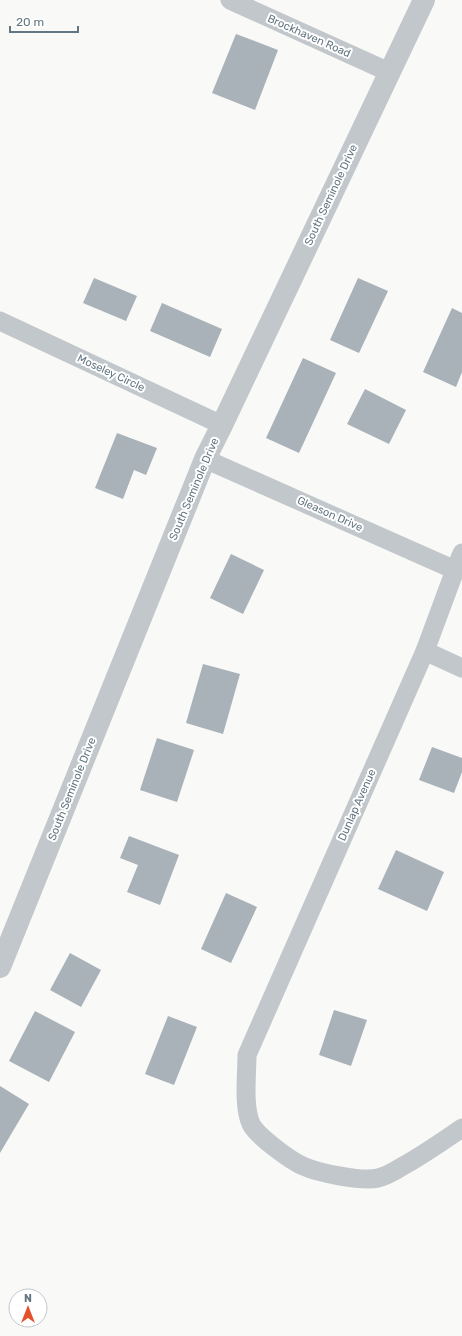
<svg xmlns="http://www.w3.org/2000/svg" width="462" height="1336" viewBox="0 0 462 1336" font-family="Rubik,sans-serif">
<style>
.building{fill:#a9b2b8}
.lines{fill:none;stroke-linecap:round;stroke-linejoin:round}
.minor{stroke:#c2c7cb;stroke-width:19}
.tertiary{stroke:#c2c7cb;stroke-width:22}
.labels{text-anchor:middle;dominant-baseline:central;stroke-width:4;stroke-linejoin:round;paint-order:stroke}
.street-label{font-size:11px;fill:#647682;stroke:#fff}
</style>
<rect width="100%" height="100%" fill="#f9f9f7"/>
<g class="building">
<polygon points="236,34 278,50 255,110 212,93"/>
<polygon points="94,278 137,296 126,321 83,303"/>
<polygon points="358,278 388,291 359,353 330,340"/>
<polygon points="162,303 222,329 210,357 150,331"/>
<polygon points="452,308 462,313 462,372 456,387 423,372"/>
<polygon points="303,358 336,373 299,453 266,438"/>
<polygon points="365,389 406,410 389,444 347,424"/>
<polygon points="117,433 157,448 146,475 134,470 123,499 95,488"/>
<polygon points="231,554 264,570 243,614 210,598"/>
<polygon points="203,664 240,674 223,734 186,723"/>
<polygon points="157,738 194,750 177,802 140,790"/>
<polygon points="432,747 462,758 462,772 454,793 419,780"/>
<polygon points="129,836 179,855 160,905 127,892 138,865 120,858"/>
<polygon points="396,850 444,872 427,911 378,889"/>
<polygon points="226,893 257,907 231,963 201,949"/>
<polygon points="70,953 101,970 81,1007 50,990"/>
<polygon points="334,1010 367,1020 351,1066 319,1055"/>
<polygon points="35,1011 75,1032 49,1082 9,1061"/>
<polygon points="168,1016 197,1027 174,1085 145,1074"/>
<polygon points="0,1086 29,1104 0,1153"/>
</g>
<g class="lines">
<g class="minor">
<polyline points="230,0 389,72"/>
<polyline points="0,321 222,425"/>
<polyline points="205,459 455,570"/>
<path d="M462 553 455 570 425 651 247 1055C247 1075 243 1106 251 1124 257 1136 291 1161 303 1166 318 1173 363 1182 378 1178 387 1176 395 1171 403 1166 423 1155 443 1141 462 1128"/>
<polyline points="425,651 462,668"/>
</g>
<polyline class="tertiary" points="0,967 205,459 222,425 424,0"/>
</g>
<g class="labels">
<g class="street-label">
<text transform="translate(309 36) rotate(24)">Brockhaven Road</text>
<text transform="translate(331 195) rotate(-65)">South Seminole Drive</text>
<text transform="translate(111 373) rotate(25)">Moseley Circle</text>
<text transform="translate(194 489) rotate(-67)">South Seminole Drive</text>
<text transform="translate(330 514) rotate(24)">Gleason Drive</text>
<text transform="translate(72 789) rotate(-68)">South Seminole Drive</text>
<text transform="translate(357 805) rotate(-66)">Dunlap Avenue</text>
</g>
</g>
<g transform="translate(28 1308)"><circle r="19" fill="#ffffff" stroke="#c1c8cd"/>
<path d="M0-3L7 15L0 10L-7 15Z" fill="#e3522d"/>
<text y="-6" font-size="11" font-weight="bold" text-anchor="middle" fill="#647682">N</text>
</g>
<path d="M10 26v6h68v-6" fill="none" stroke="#647682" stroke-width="2"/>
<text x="16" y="26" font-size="12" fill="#647682" stroke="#ffffff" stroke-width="3" paint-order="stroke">20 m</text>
</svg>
